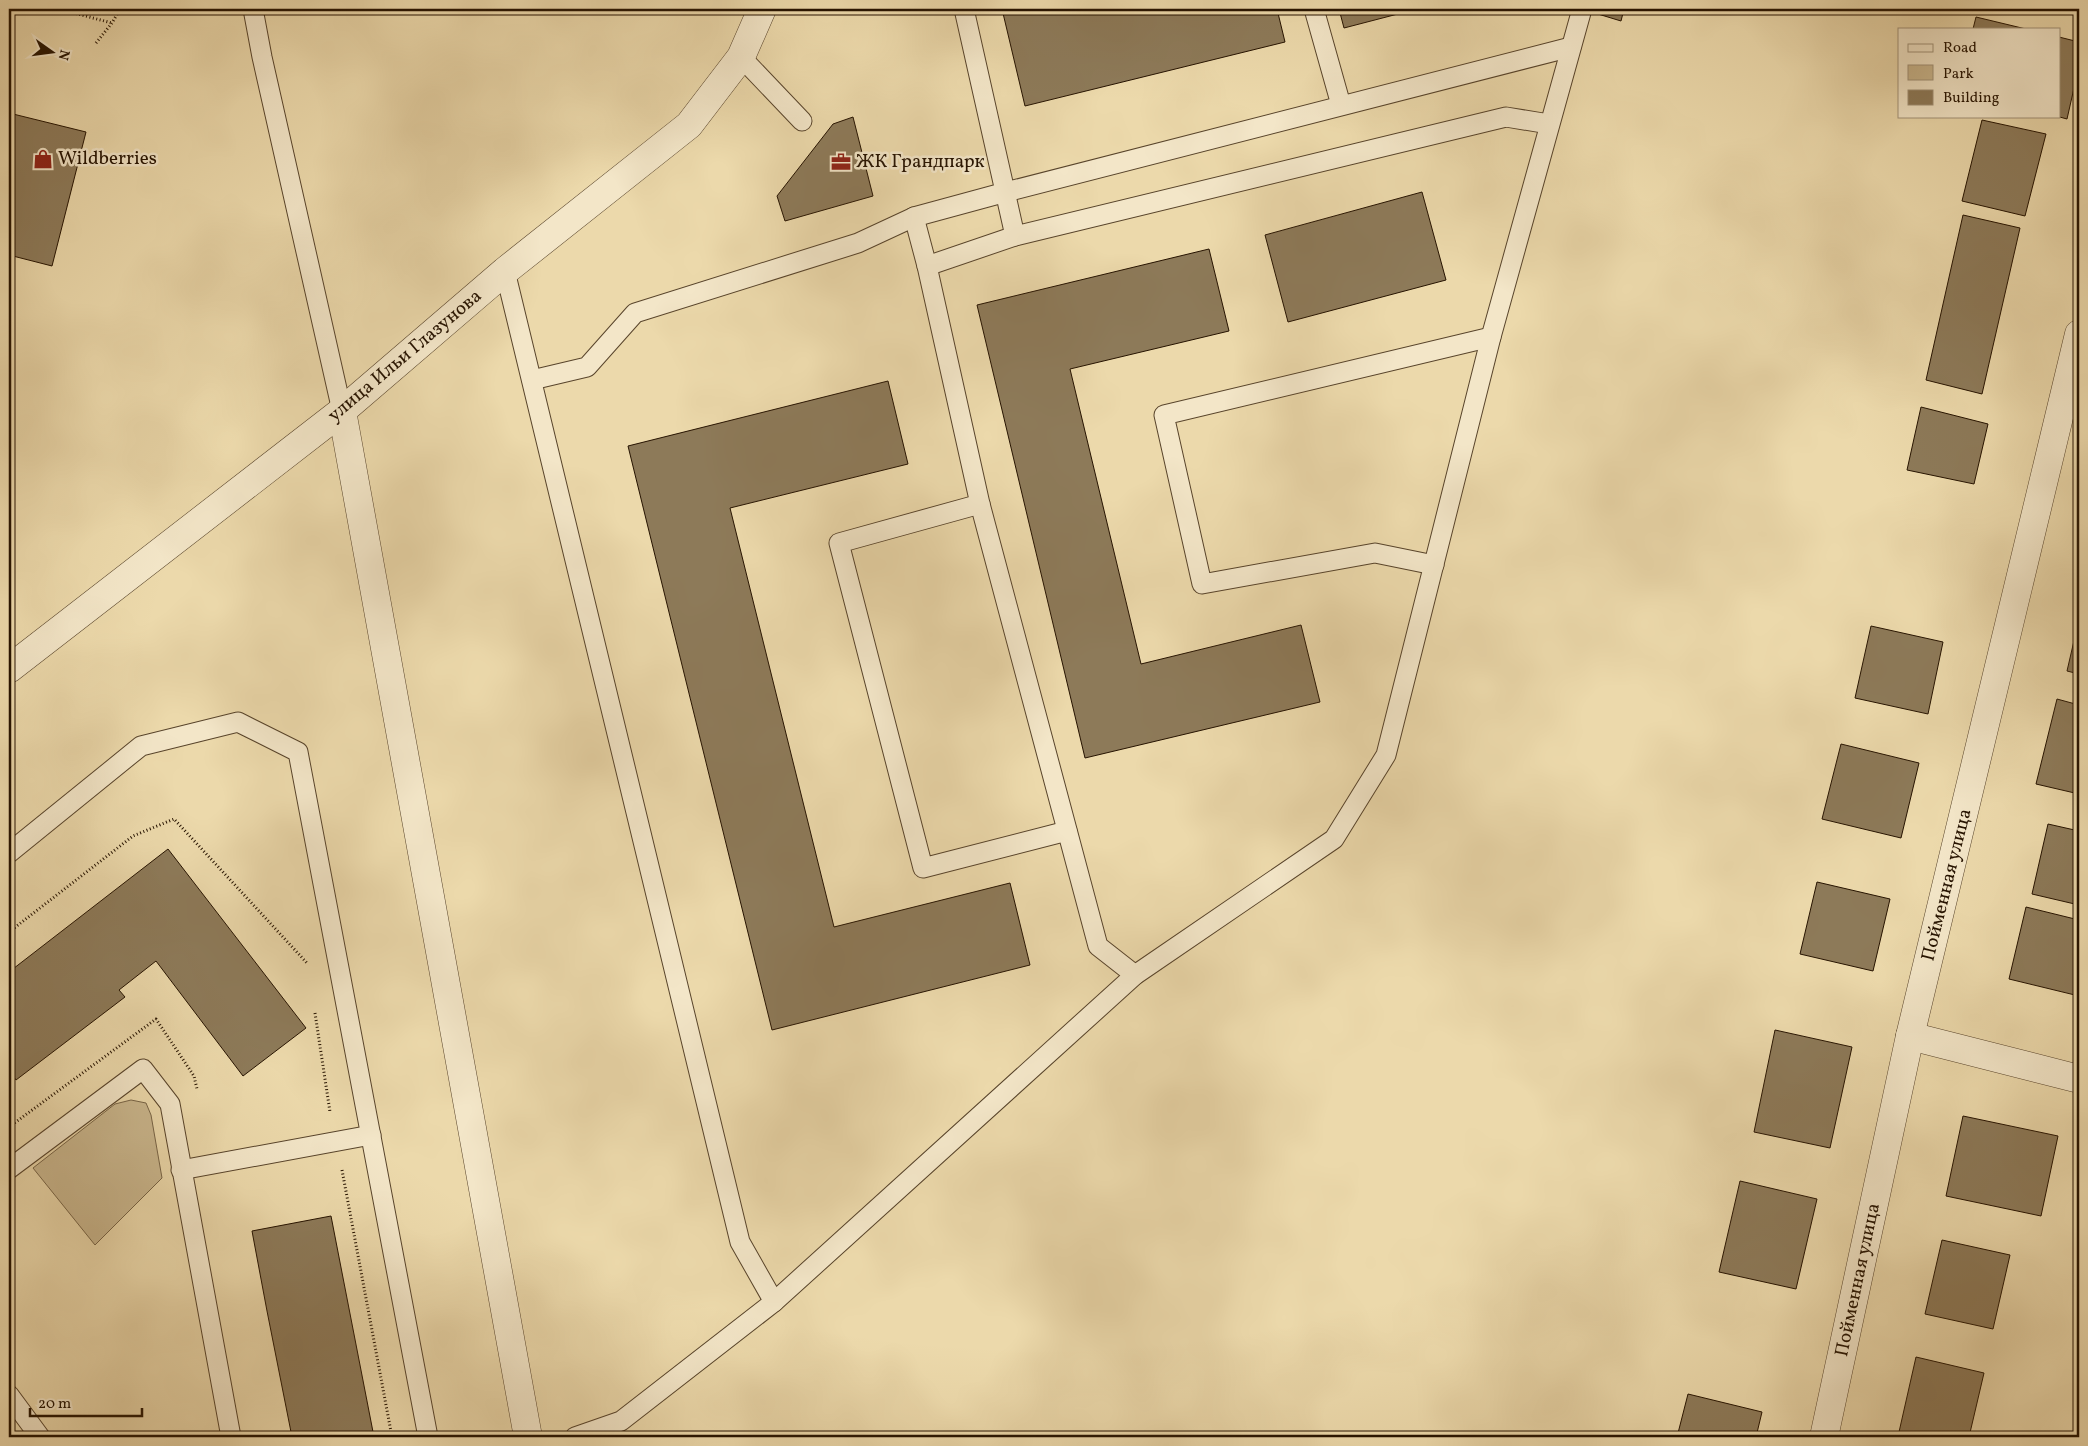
<svg xmlns="http://www.w3.org/2000/svg" width="2088" height="1446" viewBox="0 0 2088 1446" font-family="Vollkorn,serif">
<style>
.green{fill:#cab78e;stroke:#786547}
.building{fill:#8d7a59;stroke:#261300}
.lines{fill:none;stroke-linecap:round;stroke-linejoin:round}
.service-casing{stroke:#58442b;stroke-width:21}
.minor-casing{stroke:#58442b;stroke-width:29}
.path{stroke:#261300;stroke-width:3;stroke-dasharray:1 2.5;stroke-linecap:butt}
.service{stroke:#f3e6c8;stroke-width:19}
.minor{stroke:#f3e6c8;stroke-width:28}
.labels{text-anchor:middle;dominant-baseline:central;stroke-width:5;stroke-linejoin:round;paint-order:stroke}
.poi-label{font-size:19px;fill:#261300;stroke:#f3e6c8;text-anchor:start}
.street-label{font-size:19px;fill:#261300;stroke:#f3e6c8}
</style>
<rect width="100%" height="100%" fill="#ecd9ab"/>
<filter id="stains"><feTurbulence type="fractalNoise" baseFrequency=".004" numOctaves="4"/><feColorMatrix values="0 0 0 0 .2 0 0 0 0 .09 0 0 0 0 .02 0 0 0 .5 -.17"/></filter>
<radialGradient id="worn" r=".72"><stop offset=".6" stop-color="#630" stop-opacity="0"/><stop offset="1" stop-color="#630" stop-opacity=".3"/></radialGradient>
<polygon class="green" points="131,1100 146,1103 151,1115 162,1178 95,1245 33,1168 115,1104"/>
<g class="building">
<polygon points="1002,9 1277,9 1285,42 1025,106"/>
<polygon points="1339,9 1417,9 1344,28"/>
<polygon points="1600,9 1624,9 1621,21 1598,14"/>
<polygon points="2049,9 2079,9 2079,16"/>
<polygon points="1976,17 2026,29 1973,29"/>
<polygon points="2059,37 2079,42 2079,66 2067,119 2056,116 2059,116"/>
<polygon points="9,113 86,132 52,266 9,255"/>
<polygon points="853,117 873,196 785,221 777,196 833,124"/>
<polygon points="1982,120 2046,134 2025,216 1962,201"/>
<polygon points="1422,192 1446,280 1288,322 1265,235"/>
<polygon points="1963,215 2020,228 1982,394 1926,380"/>
<polygon points="1209,249 1229,331 1070,369 1141,664 1301,625 1320,702 1085,758 977,305"/>
<polygon points="888,381 908,464 730,508 834,927 1010,883 1030,965 772,1030 628,446"/>
<polygon points="1921,407 1988,424 1974,484 1907,470"/>
<polygon points="2079,619 2079,674 2067,671"/>
<polygon points="1871,626 1943,642 1928,714 1855,698"/>
<polygon points="2057,699 2079,705 2079,794 2036,784"/>
<polygon points="1841,744 1919,763 1901,838 1822,819"/>
<polygon points="2048,824 2079,831 2079,905 2032,894"/>
<polygon points="168,849 306,1028 243,1076 156,961 119,990 125,997 16,1080 9,1070 9,972"/>
<polygon points="1817,882 1890,899 1873,971 1800,954"/>
<polygon points="2026,907 2079,920 2079,996 2009,979"/>
<polygon points="1775,1030 1852,1047 1830,1148 1754,1132"/>
<polygon points="1963,1116 2058,1136 2041,1216 1946,1196"/>
<polygon points="1740,1181 1817,1199 1796,1289 1719,1272"/>
<polygon points="331,1216 374,1437 292,1437 267,1311 252,1231"/>
<polygon points="1942,1240 2010,1255 1993,1329 1925,1314"/>
<polygon points="1916,1357 1984,1373 1969,1437 1923,1437 1899,1432"/>
<polygon points="1688,1394 1762,1412 1756,1437 1677,1437"/>
</g>
<g class="lines">
<defs>
<g id="service">
<polyline points="253,9 262,57 342,411"/>
<polyline points="964,9 1015,236"/>
<polyline points="1314,9 1341,105"/>
<polyline points="741,57 802,121"/>
<polyline points="914,217 927,266 980,504 1098,946 1135,975"/>
<polyline points="927,266 1015,236 1506,117 1549,124"/>
<polyline points="505,271 740,1242 774,1302"/>
<polyline points="532,380 587,367 635,313 858,243 914,217 1006,192 1571,47"/>
<polyline points="980,504 839,543 923,868 1067,831"/>
<polyline points="1434,565 1375,553 1202,584 1164,415 1491,337"/>
<polyline points="9,853 141,746 238,722 298,752 428,1437"/>
<polyline points="9,1169 143,1069 170,1104 231,1437"/>
<polyline points="181,1170 371,1135"/>
<polyline points="9,1395 40,1437"/>
<polyline points="575,1437 621,1421 774,1302 1135,975 1334,839 1386,755 1491,337 1582,9"/>
</g>
<g id="minor">
<polyline points="342,411 528,1437"/>
<polyline points="9,669 342,411 505,271 689,125 741,57 762,9"/>
<polyline points="1910,1036 2079,1079"/>
<polyline points="1824,1437 1910,1036 2079,334"/>
</g>
</defs>
<use href="#service" class="service-casing"/>
<use href="#minor" class="minor-casing"/>
<g class="path">
<polyline points="59,9 112,23"/>
<polyline points="96,43 112,23 120,9"/>
<polyline points="9,932 133,836 174,819 307,963"/>
<polyline points="315,1013 330,1112"/>
<polyline points="9,1127 156,1019 194,1076 197,1089"/>
<polyline points="342,1170 392,1437"/>
</g>
<use href="#service" class="service"/>
<use href="#minor" class="minor"/>
</g>
<defs>
<symbol id="shop-bare" viewBox="-9 -9 18 18"><path d="M-5-2.5h2.3a2.7 3.5 0 0 1 5.4 0H5L5.5 6h-11ZM-1.5-2.5h3a1.5 2.3 0 0 0-3 0Z" fill="#8f2418" stroke="#f3e6c8" stroke-width="2.5" paint-order="stroke"/></symbol>
<symbol id="office-bare" viewBox="-9 -9 18 18"><path d="M-6-3h4V-5.5h4V-3h4V5H-6ZM-1-4.5V-3h2v-1.5ZM-6 0V1H6V0Z" fill="#8f2418" stroke="#f3e6c8" stroke-width="2.5" paint-order="stroke"/></symbol>
</defs>
<g fill-rule="evenodd">
<use href="#shop-bare" x="29" y="145" width="28" height="28"/>
<use href="#office-bare" x="827" y="148" width="28" height="28"/>
</g>
<g class="labels">
<g class="poi-label">
<text x="58" y="159">Wildberries</text>
<text x="856" y="162">ЖК Грандпарк</text>
</g>
<g class="street-label">
<text transform="translate(405 356) rotate(-40)">улица Ильи Глазунова</text>
<text transform="translate(1947 885) rotate(-76)">Пойменная улица</text>
<text transform="translate(1858 1280) rotate(-78)">Пойменная улица</text>
</g>
</g>
<rect width="2088" height="1446" fill="none" stroke="#ecd9ab" stroke-width="30"/>
<rect x="10" y="10" width="2068" height="1426" fill="none" stroke="#261300" stroke-width="2.5"/>
<rect x="15" y="15" width="2058" height="1416" fill="none" stroke="#261300"/>
<rect x="1898" y="28" width="162" height="90" fill="#f3e6c8" stroke="#a19278"/>
<rect x="1908" y="44" width="25" height="8" fill="#f3e6c8" stroke="#a19278"/>
<text x="1943" y="52" font-size="15" fill="#261300">Road</text>
<rect x="1908" y="65" width="25" height="15" fill="#cab78e" stroke="#a19278"/>
<text x="1943" y="78" font-size="15" fill="#261300">Park</text>
<rect x="1908" y="90" width="25" height="15" fill="#8d7a59" stroke="#a19278"/>
<text x="1943" y="102" font-size="15" fill="#261300">Building</text>
<g transform="translate(52 52) rotate(104)" stroke="#f3e6c8" stroke-width="4" paint-order="stroke">
<path d="M0-4L9 19L0 12L-9 19Z" fill="#261300"/>
<text y="-8" font-size="14" font-weight="bold" text-anchor="middle" fill="#261300">N</text>
</g>
<path d="M30 1408v8h112v-8" fill="none" stroke="#261300" stroke-width="2.5"/>
<text x="38" y="1408" font-size="15" fill="#261300" stroke="#f3e6c8" stroke-width="4" paint-order="stroke">20 m</text>
<rect width="100%" height="100%" filter="url(#stains)"/>
<rect width="100%" height="100%" fill="url(#worn)"/>
</svg>
